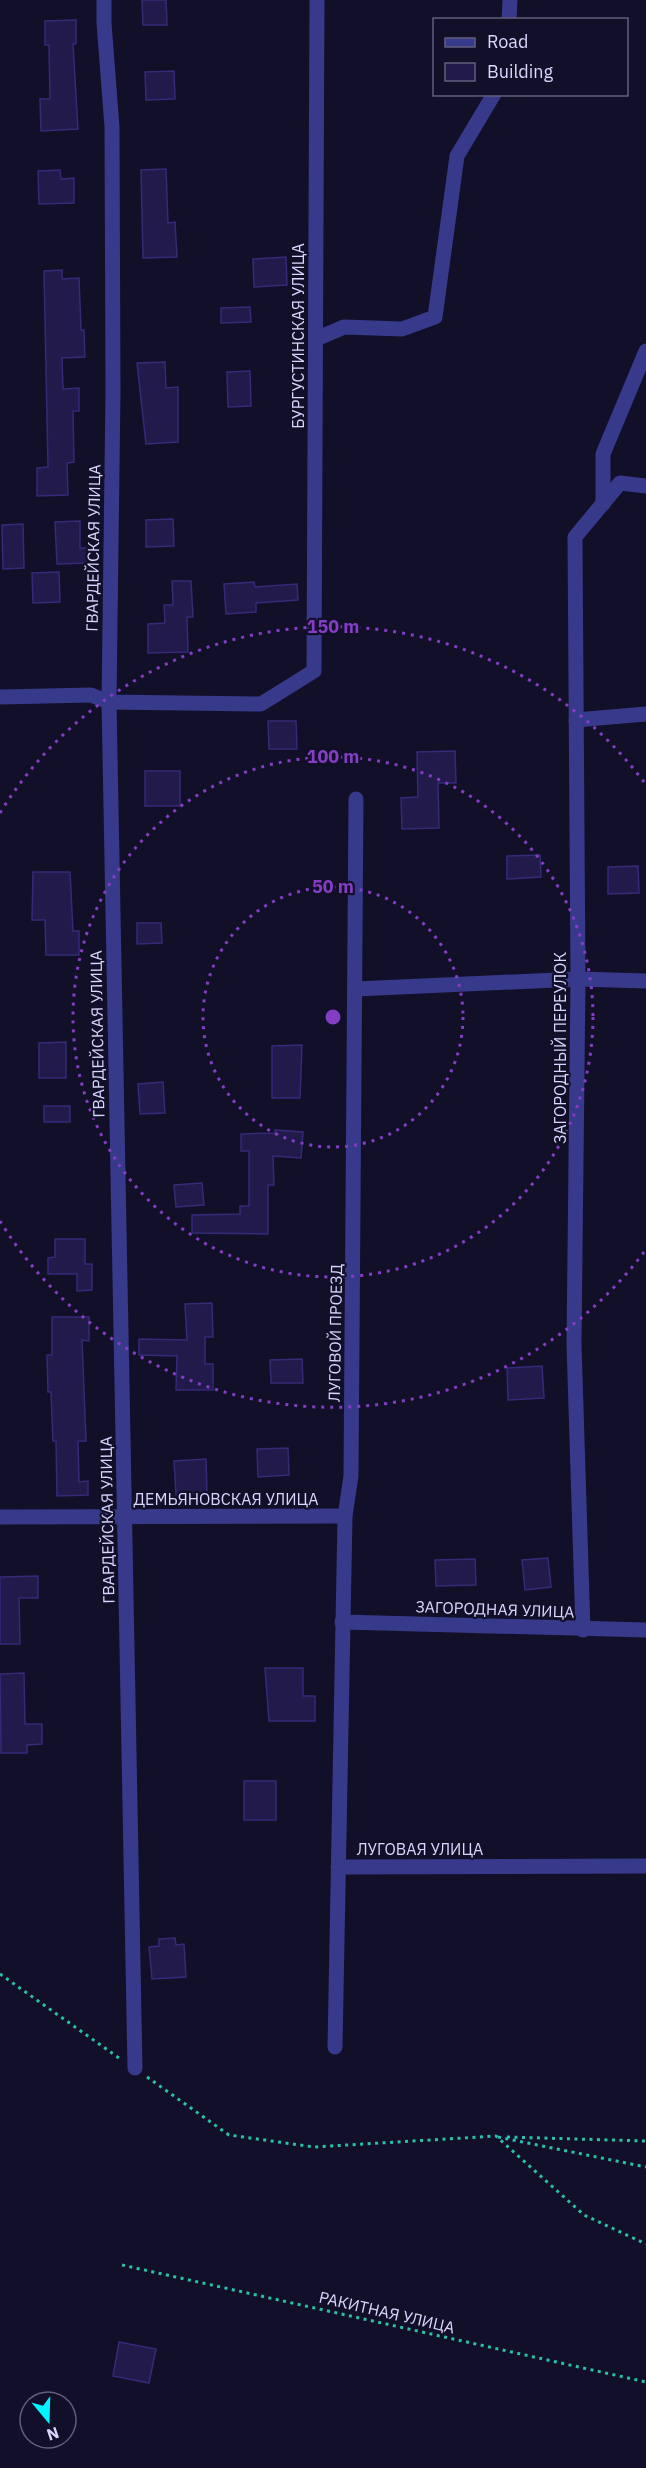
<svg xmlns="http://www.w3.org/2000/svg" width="646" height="2468" viewBox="0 0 646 2468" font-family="'IBM Plex Sans',sans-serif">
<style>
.building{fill:#211a4b;stroke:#352a78;stroke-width:1.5}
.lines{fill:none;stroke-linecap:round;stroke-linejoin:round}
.path{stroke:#29c0ae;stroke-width:3;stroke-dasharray:3 4.5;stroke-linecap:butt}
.minor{stroke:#37398a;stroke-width:15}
.ring{fill:none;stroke:#843dc5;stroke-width:3;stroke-dasharray:3 6}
.labels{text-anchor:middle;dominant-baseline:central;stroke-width:4.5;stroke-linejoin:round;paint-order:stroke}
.street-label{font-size:16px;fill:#d9d6ff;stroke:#120f29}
.centre{fill:#843dc5;stroke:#120f29;stroke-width:3}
.ring-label{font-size:18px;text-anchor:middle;font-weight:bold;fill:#843dc5;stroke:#120f29;stroke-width:4.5;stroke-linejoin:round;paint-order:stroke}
</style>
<rect width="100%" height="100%" fill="#120f29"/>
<g class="building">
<polygon points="142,0 166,0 167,25 143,25"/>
<polygon points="76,20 76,44 73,44 78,129 41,131 40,99 50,99 49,45 45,45 45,21"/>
<polygon points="174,71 175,99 146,100 145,72"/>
<polygon points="166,169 168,223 175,222 177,257 143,258 141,170"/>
<polygon points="60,170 61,179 74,178 74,203 39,204 38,171"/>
<polygon points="286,257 287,285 254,287 253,259"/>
<polygon points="62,270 62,279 79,278 81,330 84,330 85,357 62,358 63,389 79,388 79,411 73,411 74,462 67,463 68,495 37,496 37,468 48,467 44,271"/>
<polygon points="250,307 251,322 221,323 221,308"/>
<polygon points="165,362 166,388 178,387 178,442 146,444 137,363"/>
<polygon points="250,371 251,406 228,407 227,372"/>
<polygon points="173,519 174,546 146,547 146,520"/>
<polygon points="80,521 80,548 88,548 89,563 57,564 55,522"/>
<polygon points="23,524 24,568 3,569 2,525"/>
<polygon points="59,572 60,602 33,603 32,573"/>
<polygon points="172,581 191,581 193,617 187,617 188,652 148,653 148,624 165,623 164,605 173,605"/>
<polygon points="254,582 255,587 297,584 298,600 256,603 256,612 226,614 224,584"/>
<polygon points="268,721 296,721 297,749 269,749"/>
<polygon points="455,751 456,783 438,783 439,828 402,829 401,798 418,797 417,752"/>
<rect x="145" y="771" width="35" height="35"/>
<polygon points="540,855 541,877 507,879 507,856"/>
<polygon points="638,866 639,893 608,894 608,867"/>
<polygon points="33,872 70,872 73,931 79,931 79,955 46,955 45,920 32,920"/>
<polygon points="137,923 161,923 162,943 137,944"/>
<polygon points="66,1042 66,1078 39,1078 39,1043"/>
<polygon points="302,1045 300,1098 272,1098 272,1046"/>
<polygon points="163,1082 165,1113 140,1114 138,1084"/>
<rect x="44" y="1106" width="26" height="16"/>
<polygon points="275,1130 303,1132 301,1158 273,1156 274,1185 268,1185 268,1234 192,1233 192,1215 240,1214 240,1206 249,1206 249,1151 241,1151 241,1134 275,1133"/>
<polygon points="202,1183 204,1205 176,1207 174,1185"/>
<polygon points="55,1239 85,1239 85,1264 92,1264 92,1290 77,1291 77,1274 48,1274 48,1258 55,1257"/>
<polygon points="212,1303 213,1337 205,1337 205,1364 213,1364 213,1390 176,1390 177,1356 139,1355 139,1339 187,1340 185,1304"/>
<polygon points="52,1317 89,1317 89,1341 82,1340 86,1441 78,1441 79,1482 88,1481 88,1495 57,1496 56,1441 53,1441 51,1392 48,1392 47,1355 52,1355"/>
<polygon points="302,1359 303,1383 271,1383 270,1360"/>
<polygon points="542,1366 544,1398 508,1400 507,1368"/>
<polygon points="288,1448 289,1475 258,1477 257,1449"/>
<polygon points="206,1459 207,1493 176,1495 174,1461"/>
<polygon points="548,1558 551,1587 525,1590 522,1560"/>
<polygon points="475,1559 476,1585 436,1586 435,1560"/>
<polygon points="38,1576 38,1598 19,1598 20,1644 0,1644 0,1577"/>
<polygon points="265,1668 303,1668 303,1696 315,1696 315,1721 269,1721"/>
<polygon points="24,1673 25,1724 42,1724 42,1744 27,1745 27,1753 1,1753 0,1674"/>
<rect x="244" y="1781" width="32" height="39"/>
<polygon points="175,1938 176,1945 184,1944 186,1977 152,1979 149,1947 159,1946 159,1939"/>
<polygon points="119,2342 156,2349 149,2383 113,2376"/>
</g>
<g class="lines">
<g class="path">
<polyline points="0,1974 119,2058"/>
<polyline points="147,2077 229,2135 314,2147 496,2136 584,2215 646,2244"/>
<polyline points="498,2137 646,2167"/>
<polyline points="507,2137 646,2141"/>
<polyline points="122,2265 646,2382"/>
</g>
<g class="minor">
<polyline points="104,0 104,23 112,127 113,392 109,702 135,2068"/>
<polyline points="509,20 510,0"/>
<polyline points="316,339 344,327 402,329 435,317 457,156 494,94"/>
<polyline points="603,504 603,454 646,351"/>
<polyline points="0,697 91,695 109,702 261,704 314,671 317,0"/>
<polyline points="576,720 646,714"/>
<polyline points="356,989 578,979 646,981"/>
<polyline points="0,1517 345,1516"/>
<polyline points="342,1622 646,1630"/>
<polyline points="583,1630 574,1344 578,979 575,537 620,483 646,486"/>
<polyline points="338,1867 646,1866"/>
<polyline points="335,2047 345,1516 351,1476 356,799"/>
</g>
</g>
<g class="ring">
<circle cx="333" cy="1017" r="130"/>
<circle cx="333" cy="1017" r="260"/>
<path d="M644 1252A390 390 0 0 1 0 1221M0 813A390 390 0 0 1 644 782"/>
</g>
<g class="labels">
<g class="street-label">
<text transform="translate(298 336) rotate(-90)">БУРГУСТИНСКАЯ УЛИЦА</text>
<text transform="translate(93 548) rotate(-89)">ГВАРДЕЙСКАЯ УЛИЦА</text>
<text transform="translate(97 1034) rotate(-91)">ГВАРДЕЙСКАЯ УЛИЦА</text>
<text transform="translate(560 1048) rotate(-90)">ЗАГОРОДНЫЙ ПЕРЕУЛОК</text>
<text transform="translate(335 1333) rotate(-89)">ЛУГОВОЙ ПРОЕЗД</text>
<text x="226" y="1499">ДЕМЬЯНОВСКАЯ УЛИЦА</text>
<text transform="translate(107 1520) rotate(-91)">ГВАРДЕЙСКАЯ УЛИЦА</text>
<text transform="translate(495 1609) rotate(2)">ЗАГОРОДНАЯ УЛИЦА</text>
<text x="420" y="1849">ЛУГОВАЯ УЛИЦА</text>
<text transform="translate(387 2312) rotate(13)">РАКИТНАЯ УЛИЦА</text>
</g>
</g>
<circle cx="333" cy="1017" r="9" class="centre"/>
<g class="ring-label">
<text x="333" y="633">150 m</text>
<text x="333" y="763">100 m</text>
<text x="333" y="893">50 m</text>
</g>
<rect x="433" y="18" width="195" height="78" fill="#120f29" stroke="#625f7f" stroke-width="1.5"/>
<rect x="445" y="38" width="30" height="9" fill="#37398a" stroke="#625f7f" stroke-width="1.5"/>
<text x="487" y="48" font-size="18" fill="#d9d6ff">Road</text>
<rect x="445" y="63" width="30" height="18" fill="#211a4b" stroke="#625f7f" stroke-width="1.5"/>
<text x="487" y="78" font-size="18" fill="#d9d6ff">Building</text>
<g transform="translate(48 2420) rotate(161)"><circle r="28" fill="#120f29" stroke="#625f7f" stroke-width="1.5"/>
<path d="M0-4.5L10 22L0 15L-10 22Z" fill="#02f4ff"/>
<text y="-9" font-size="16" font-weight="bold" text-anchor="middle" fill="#d9d6ff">N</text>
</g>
</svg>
